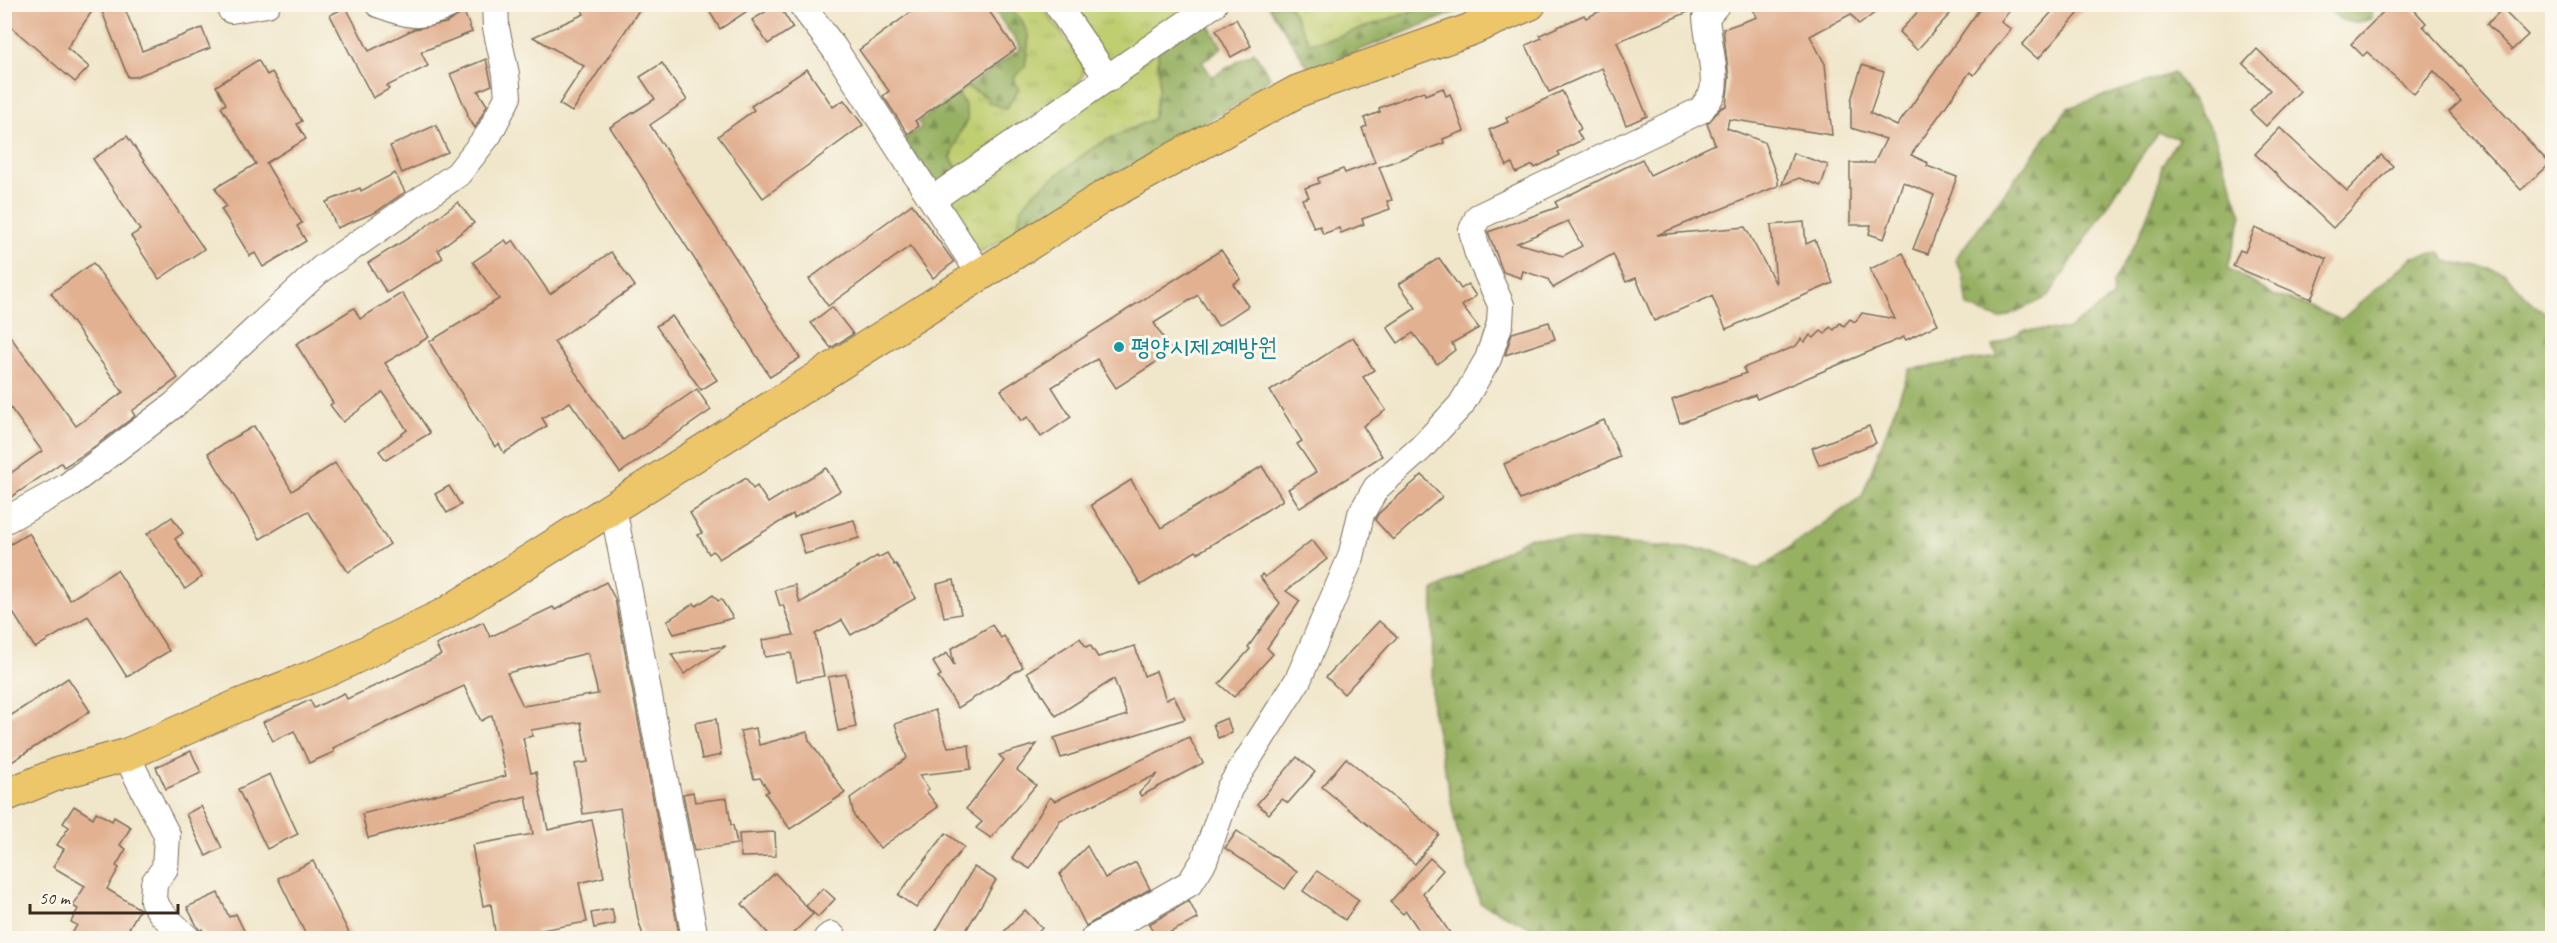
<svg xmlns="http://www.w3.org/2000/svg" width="2557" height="943" viewBox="0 0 2557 943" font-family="Caveat,'Poor Story',sans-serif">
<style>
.grass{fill:url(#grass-tufts);stroke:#7d7c48;stroke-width:1.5}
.forest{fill:url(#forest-firs);stroke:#696e40;stroke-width:1.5}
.building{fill:#e2b192;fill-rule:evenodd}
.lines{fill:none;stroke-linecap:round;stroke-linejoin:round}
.minor-casing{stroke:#7a6c5a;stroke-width:28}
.major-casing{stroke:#7a6c5a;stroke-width:34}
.minor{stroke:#fff;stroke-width:26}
.major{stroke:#ecc669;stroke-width:32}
.culture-dot{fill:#0f9aa8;stroke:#fbf7ec;stroke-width:2}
.labels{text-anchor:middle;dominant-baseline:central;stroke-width:6;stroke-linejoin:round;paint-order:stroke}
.culture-label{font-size:24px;fill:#0d838f;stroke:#fbf7ec;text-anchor:start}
</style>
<defs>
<pattern id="grass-tufts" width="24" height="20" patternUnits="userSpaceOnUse" patternTransform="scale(1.5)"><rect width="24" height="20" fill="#bfce71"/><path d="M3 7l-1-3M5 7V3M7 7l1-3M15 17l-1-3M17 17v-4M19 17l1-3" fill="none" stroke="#a5b161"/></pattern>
<pattern id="forest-firs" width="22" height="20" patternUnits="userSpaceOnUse" patternTransform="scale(1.5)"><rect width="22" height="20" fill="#97b163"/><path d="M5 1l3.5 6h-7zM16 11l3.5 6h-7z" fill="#7c9051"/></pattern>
</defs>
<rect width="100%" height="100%" fill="#fbf7ec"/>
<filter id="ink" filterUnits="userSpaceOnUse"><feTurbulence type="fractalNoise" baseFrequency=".0167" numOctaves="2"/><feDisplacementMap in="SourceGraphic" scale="12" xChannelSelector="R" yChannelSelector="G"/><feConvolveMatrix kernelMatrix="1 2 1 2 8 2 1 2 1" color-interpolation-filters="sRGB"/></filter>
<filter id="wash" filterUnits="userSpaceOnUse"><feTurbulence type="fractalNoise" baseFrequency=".008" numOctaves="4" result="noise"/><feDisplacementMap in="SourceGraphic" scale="24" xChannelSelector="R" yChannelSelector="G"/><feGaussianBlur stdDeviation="1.35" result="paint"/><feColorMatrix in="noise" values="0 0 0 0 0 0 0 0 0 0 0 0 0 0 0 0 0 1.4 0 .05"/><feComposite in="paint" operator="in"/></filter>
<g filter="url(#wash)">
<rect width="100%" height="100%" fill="#f0e6ca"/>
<g class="grass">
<path d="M990 5H1041L1080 58C1087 71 1084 78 1073 88L958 170 951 158 959 134 968 119 965 105 958 94 967 87 986 96 1017 87 1013 78 1025 66 1029 37 1000 7 994 10Z"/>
<polygon points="1076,5 1194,5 1108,65 1074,12"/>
<polygon points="1289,5 1430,5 1336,37 1309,43"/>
<polygon points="1158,51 1159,87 1153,119 1111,138 1021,210 1016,232 979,253 949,209 952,198"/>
</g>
<g class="forest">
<polygon points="1268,5 1289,5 1309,43 1336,37 1430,5 1473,5 1310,70"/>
<path d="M2324 5H2373L2371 19C2347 26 2340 22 2324 5Z"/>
<polygon points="1000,7 1011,9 1021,19 1029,37 1025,67 1013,78 1019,89 1006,109 988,102 986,96 967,87 1021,48 994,10"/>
<polygon points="1220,8 1227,13 1209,25 1222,47 1202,62 1212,77 1254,52 1270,77 1258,92 1016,232 1021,210 1032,194 1090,150 1111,138 1153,119 1159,87 1158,51"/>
<polygon points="2174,73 2213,132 2242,215 2228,268 2273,295 2307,305 2341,320 2413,257 2440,252 2446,261 2504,272 2534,305 2552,317 2552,938 1553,938 1480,903 1457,830 1432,708 1433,591 1530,537 1713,550 1759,569 1862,496 1910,369 1998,357 1993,346 2024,330 2067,330 2112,298 2113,283 2138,239 2157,190 2162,165 2179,138 2158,133 2119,188 2048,297 2000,319 1968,307 1963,274 1955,259 2068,108"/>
<polygon points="958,94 965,105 968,119 959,134 951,158 958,170 937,186 904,139 922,127 918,122"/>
</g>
<g id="blocks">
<g class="building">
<polygon points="15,4 97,4 67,48 89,67 75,82 4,21 4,17"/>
<polygon points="99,4 123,4 142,51 202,28 210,48 135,77 128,77"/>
<polygon points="580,4 643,4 572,112 559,104 584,66 533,37 584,14"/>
<polygon points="705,4 758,4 720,29"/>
<polygon points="778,4 793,28 768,44 752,20"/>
<polygon points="922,4 984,4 1016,49 915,121 919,126 908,134 883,96 889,91 859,50"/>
<polygon points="1615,4 1697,4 1693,10 1617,42 1647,116 1626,125 1602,68 1549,92 1526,45 1542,38 1540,35 1584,15 1586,18"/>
<path d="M1750 4H1886L1859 25 1851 14 1810 36 1825 64 1832 135 1729 119 1727 128 1764 142 1778 180V186L1657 235 1745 227 1776 284 1771 225 1804 222 1806 244 1815 240 1833 283 1726 329 1712 296 1654 321 1636 278 1626 282 1613 254 1553 288 1548 279 1523 271 1521 278 1503 272 1488 232 1558 207 1555 202 1642 159 1650 175 1715 144 1707 124 1721 108 1726 106 1729 77 1723 29 1757 17ZM1568 221 1582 246 1563 256 1517 243Z"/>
<polygon points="1925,4 1959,4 1917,50 1899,32"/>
<polygon points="1983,4 2015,4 2001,22 2011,29 1974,75 1970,72 1911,155 1928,163 1927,166 1957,177 1928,254 1913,249 1934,195 1903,182 1884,239 1869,234 1871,225 1850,225 1850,163 1874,163 1886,139 1851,128 1851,100 1862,65 1884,72 1870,113 1897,126"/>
<polygon points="2059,4 2087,4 2038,59 2022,45"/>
<polygon points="2376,4 2409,4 2426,23 2423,26 2550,164 2521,190 2449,112 2461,101 2434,71 2414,94 2367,52 2363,56 2351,44 2383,12"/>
<polygon points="346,7 369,51 414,29 446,23 464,12 472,32 421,52 428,66 387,86 389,89 373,98 330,15"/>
<polygon points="2502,9 2528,35 2512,50 2487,24"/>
<polygon points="1236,19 1251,46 1231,57 1216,30"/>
<polygon points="2257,49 2300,91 2266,126 2250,111 2270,90 2243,64"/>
<polygon points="486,59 492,85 478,91 487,105 475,128 467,115 468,114 450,74"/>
<polygon points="258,60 267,75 272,72 302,121 297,124 306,139 266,163 302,223 297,226 306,241 263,267 255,253 250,256 221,209 226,206 215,188 256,164 221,107 226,104 216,86"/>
<polygon points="662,63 687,100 650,125 800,358 770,377 610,127 655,99 640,77"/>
<polygon points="807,69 833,107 844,100 863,125 763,198 718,136 754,110 751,106"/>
<polygon points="1443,88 1446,96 1450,94 1464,131 1443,139 1444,143 1379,167 1392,200 1387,201 1390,209 1362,219 1364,224 1341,233 1339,228 1323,234 1320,226 1314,228 1302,199 1309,197 1305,188 1319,183 1318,178 1343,169 1345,173 1375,162 1362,128 1367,126 1364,118 1380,112 1379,108 1404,98 1424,91 1425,95"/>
<polygon points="1562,91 1581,129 1577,131 1582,140 1558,152 1560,155 1535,168 1533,165 1516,173 1512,163 1507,166 1489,130 1508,122 1506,118"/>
<polygon points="436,125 448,152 402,173 390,146"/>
<polygon points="2280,128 2347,191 2381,155 2393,166 2333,228 2255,154"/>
<polygon points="127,136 204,249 159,279 131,236 140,230 93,159"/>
<polygon points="1793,153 1828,165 1821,186 1799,178 1782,185"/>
<polygon points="395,173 405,192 376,212 337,228 326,202 360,188 361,191"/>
<polygon points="458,202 474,223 438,250 443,258 387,293 368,263 420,231"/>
<polygon points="912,204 954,262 933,278 910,246 828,306 809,279"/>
<polygon points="2255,228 2327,259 2311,299 2233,266 2240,250 2245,252"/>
<polygon points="505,240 508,244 513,240 550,294 611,252 635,286 554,342 623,440 697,389 711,410 620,473 570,402 542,418 547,426 504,453 499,444 495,447 429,342 499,299 473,262"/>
<polygon points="1221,250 1241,279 1233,284 1248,306 1218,326 1198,295 1154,323 1172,352 1116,388 1097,359 1052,387 1071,417 1041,437 1028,417 1021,421 1001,390"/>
<polygon points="1903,253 1938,324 1906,340 1904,337 1757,399 1755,395 1680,423 1672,400 1746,373 1743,368 1796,346 1801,339 1805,342 1810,335 1814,338 1821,331 1825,334 1830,327 1834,330 1840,323 1844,326 1850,319 1855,322 1862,313 1895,319 1870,269"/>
<polygon points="1439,258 1461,289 1468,284 1476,296 1462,306 1479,328 1452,343 1455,350 1437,364 1413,333 1398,343 1387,327 1416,308 1399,284"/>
<polygon points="93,263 178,378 132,411 135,416 83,455 64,467 61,463 4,502 4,478 42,451 4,399 4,328 76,426 123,392 51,293"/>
<polygon points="402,293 429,337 385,363 430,433 386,460 379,451 407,430 383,392 343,422 330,405 333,403 296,344 354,308 360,319"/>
<polygon points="832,307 853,334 831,348 811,323"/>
<polygon points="672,316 717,380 701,390 656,326"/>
<polygon points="1549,322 1555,339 1505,355 1512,333"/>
<polygon points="1353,337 1374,370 1363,377 1386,410 1363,426 1382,456 1300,508 1288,489 1316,472 1297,444 1302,441 1270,391"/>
<polygon points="1604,420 1620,457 1520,500 1504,464"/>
<polygon points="254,426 292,491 335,463 390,544 348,572 308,511 260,539 208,453"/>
<polygon points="1869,426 1876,443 1819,465 1812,448"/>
<polygon points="1262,466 1283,500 1198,553 1196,551 1141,585 1091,505 1131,480 1161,528"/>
<polygon points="826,468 840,491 794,518 793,514 719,559 713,551 709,554 698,535 702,533 690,513 746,478 753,489 757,486 768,503"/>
<polygon points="1422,475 1442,497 1393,540 1375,520 1378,514"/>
<polygon points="449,486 461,505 447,513 435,494"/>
<polygon points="172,517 183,533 175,539 202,577 185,589 147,534"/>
<polygon points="854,520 859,538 805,554 799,535"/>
<polygon points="29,533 70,600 117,570 169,651 127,677 88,616 35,648 4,598 4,548"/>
<polygon points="1312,540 1327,559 1286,591 1300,601 1267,648 1273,654 1234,697 1219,684 1250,649 1248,647 1280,603 1260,577 1262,574 1265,577"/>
<polygon points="887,553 894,565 896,564 916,598 851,635 842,620 815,634 824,676 797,681 791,653 765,657 762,640 794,635 783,605 780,606 775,590 795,585 800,603 877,556 878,558"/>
<polygon points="954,580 961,614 944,617 937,584"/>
<path d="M606 582 615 599 680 939H644L638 919 620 808 583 814 575 764 588 762 581 722 531 730 533 736 523 738 531 773 536 772 548 830 592 820 604 877 579 883 587 922 535 931 536 939H496L491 904 483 906 472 845 533 834 526 796 368 838 362 814 506 776 492 715 481 721 464 686 333 748 334 752 309 763 294 731 273 741 263 722 310 700 314 708 344 693 347 699 441 655 436 645 483 622 490 637 553 607 555 610ZM588 653 598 694 523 706 507 673Z"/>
<polygon points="713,595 718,601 721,599 733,618 674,634 667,621 694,603 696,606"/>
<polygon points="1379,621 1397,637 1344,694 1326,677"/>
<polygon points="992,625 1001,638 1004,636 1023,667 958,708 938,677 941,675 933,662 947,653 954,665 951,649"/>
<polygon points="1080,638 1086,647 1090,645 1098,657 1135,646 1144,676 1156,671 1166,700 1174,696 1185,719 1061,758 1054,738 1127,715 1114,679 1056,716 1027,672"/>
<polygon points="726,646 684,674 671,654"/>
<polygon points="846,674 856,727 838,731 828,677"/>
<polygon points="68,678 90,711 4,767 4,720"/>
<polygon points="935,710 948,747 969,745 971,769 919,775 929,789 926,791 938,807 880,848 854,816 850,798 907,758 895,724"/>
<polygon points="1227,718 1232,733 1218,738 1213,724"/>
<polygon points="716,719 721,755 702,759 695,723"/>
<polygon points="756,728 759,745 807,732 809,740 845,793 790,829 765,793 769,791 760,778 754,779 740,731"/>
<polygon points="1189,737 1203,763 1141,796 1139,793 1158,774 1060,820 1030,869 1012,858 1050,797 1055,801"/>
<polygon points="1037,744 1017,770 1036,785 991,838 976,828 982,822 966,809 1004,760 999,755"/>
<polygon points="191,751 201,773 166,789 156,767"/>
<polygon points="1297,757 1315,772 1288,803 1282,799 1269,814 1257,804"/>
<polygon points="1346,758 1439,834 1415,864 1322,787"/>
<polygon points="270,774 298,834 267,849 238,789"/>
<polygon points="693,792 695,802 727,798 731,825 733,825 737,844 694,851 683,794"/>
<polygon points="74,806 93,818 96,812 112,821 114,817 131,827 120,845 126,849 116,866 119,868 107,889 140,909 129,928 147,939 69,939 77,925 71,922 78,909 73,906 85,886 53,867 64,849 57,845 69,827 63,823"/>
<polygon points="201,806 222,848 206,856 186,814"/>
<polygon points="1237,831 1297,872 1285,889 1225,848"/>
<polygon points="775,832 776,856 741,857 739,834"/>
<polygon points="946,833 964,847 916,908 898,895"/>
<polygon points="1087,846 1105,878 1136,862 1150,889 1086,926 1060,874"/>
<polygon points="1430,858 1443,870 1423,893 1454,939 1425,939 1406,911 1403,914 1390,902"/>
<polygon points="313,861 352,939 308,939 278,878"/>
<polygon points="974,867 996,880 961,939 949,939 936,931"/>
<polygon points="1317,871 1359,900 1345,920 1303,891"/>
<polygon points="775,873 813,914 787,939 773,939 742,904"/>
<polygon points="823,888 835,899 818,917 806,906"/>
<polygon points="218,893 229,917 236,914 248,939 207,939 202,929 200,931 197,926 187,907"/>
<polygon points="1189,901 1198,919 1156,939 1149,924"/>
<polygon points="612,909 615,924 594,928 591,913"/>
<polygon points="1025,910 1042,928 1032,939 997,939"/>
</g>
</g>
</g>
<g filter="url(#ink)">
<use href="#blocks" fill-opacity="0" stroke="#7a6c5a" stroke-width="1.5"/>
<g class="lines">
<defs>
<g id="minor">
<path d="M378 4C409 15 420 20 451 4"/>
<polyline points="801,4 834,48 980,274"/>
<polyline points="1061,4 1058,6 1108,79"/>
<polyline points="231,10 267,4"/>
<polyline points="933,199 1214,4"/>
<polyline points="613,507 695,938"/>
<polyline points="4,521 66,487 174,405 321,269 458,174 489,134 508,97 506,74 496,28 495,4"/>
<polyline points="126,755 167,835 165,868 154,883 153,901 162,914 187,938"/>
<polyline points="827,938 831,935 834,938"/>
<path d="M1094 938 1190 883 1204 861 1229 789 1298 680 1351 557 1361 514 1376 488 1421 448 1461 405 1488 359 1500 323 1501 305 1477 251 1472 230 1478 217 1701 110C1704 105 1709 100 1712 94 1718 79 1707 36 1706 17L1717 4"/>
</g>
<polyline id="major" points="4,796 60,773 126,755 237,706 329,670 445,614 1103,197 1298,91 1469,30 1530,4"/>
</defs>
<use href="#minor" class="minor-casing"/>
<use href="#major" class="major-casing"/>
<use href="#minor" class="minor"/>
<use href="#major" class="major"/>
</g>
</g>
<circle class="culture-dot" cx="1119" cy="347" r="6"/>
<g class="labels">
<g class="culture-label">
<text x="1131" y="347">평양시제2예방원</text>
</g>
</g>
<rect width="2557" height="943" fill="none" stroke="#fbf7ec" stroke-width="24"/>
<path d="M30 904v9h148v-9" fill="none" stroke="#3b2a1e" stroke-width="3"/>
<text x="39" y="904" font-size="18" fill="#3b2a1e" stroke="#fbf7ec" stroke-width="4.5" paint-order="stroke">50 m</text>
</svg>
